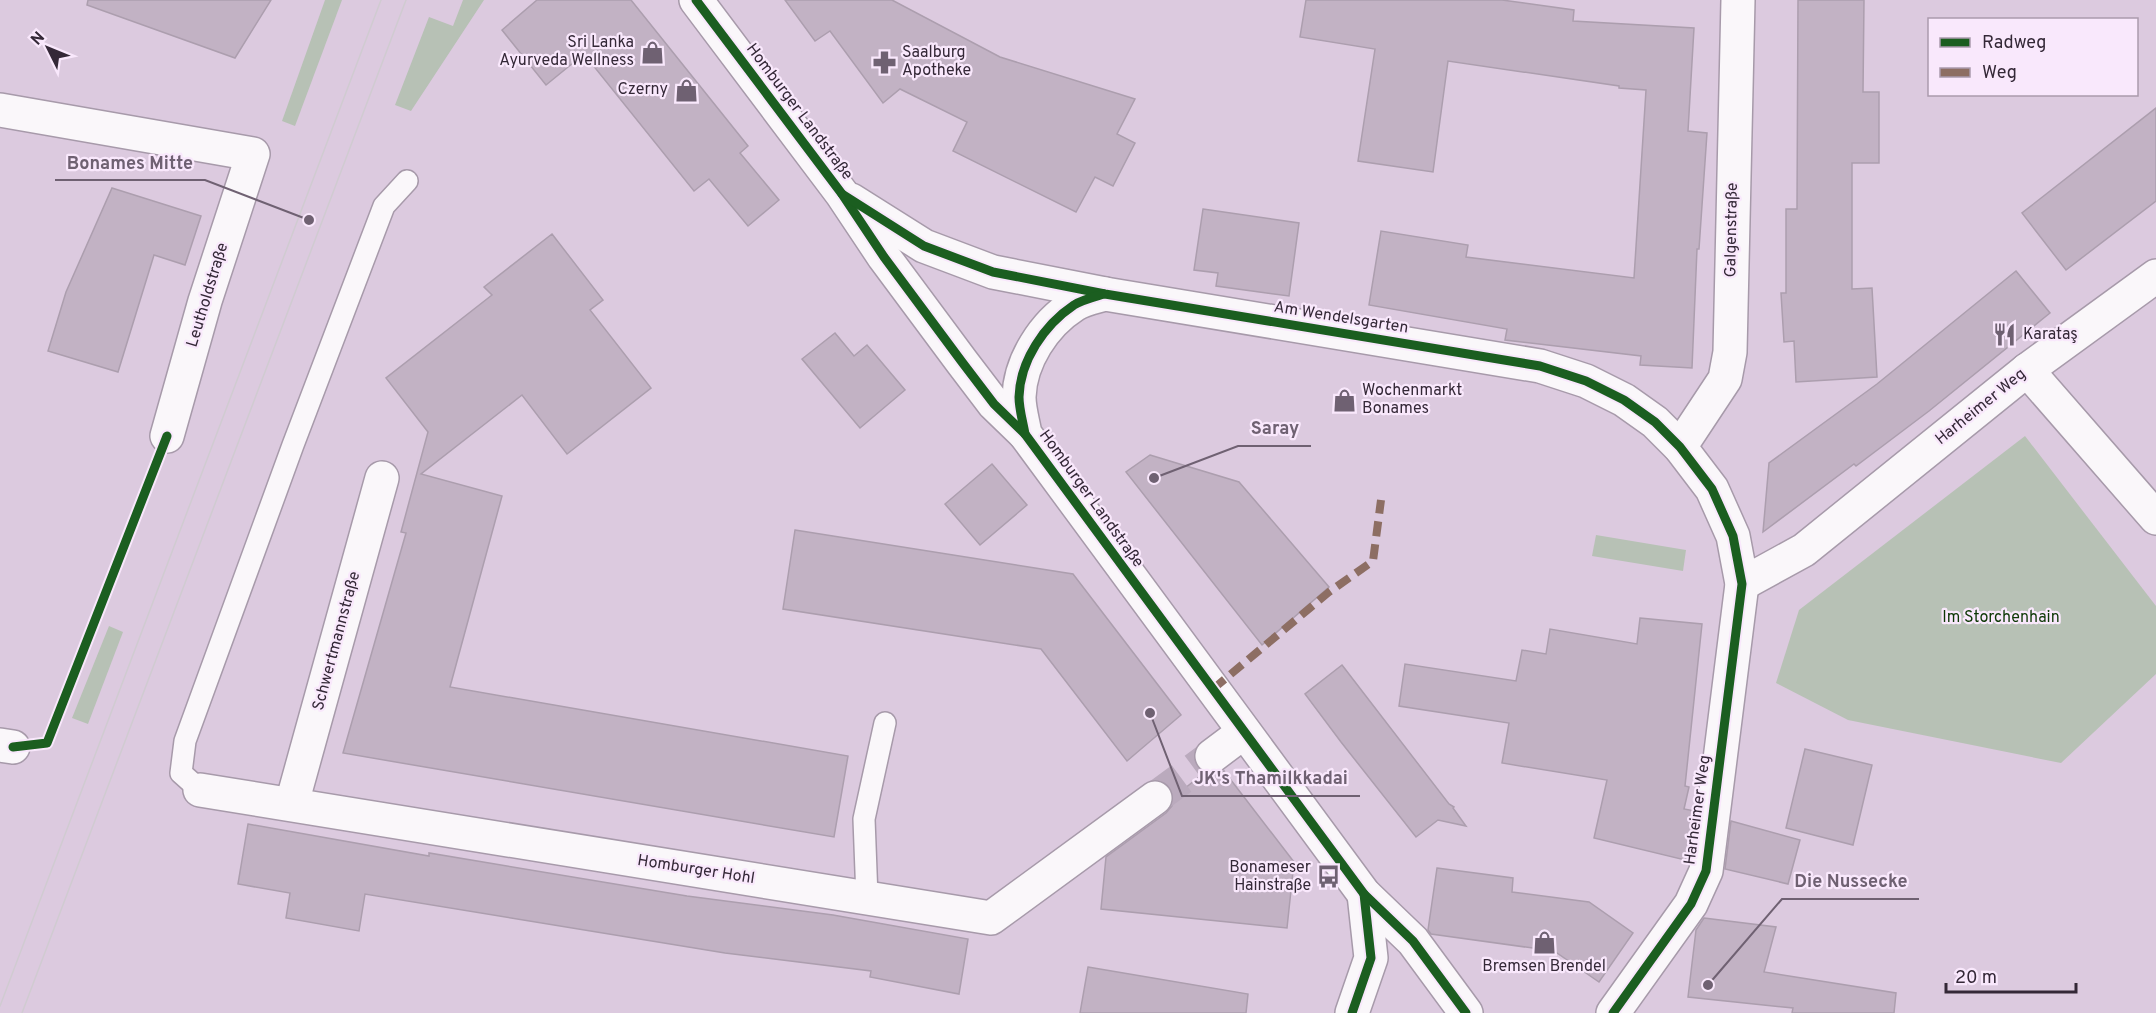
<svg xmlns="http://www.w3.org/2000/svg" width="2156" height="1013" viewBox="0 0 2156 1013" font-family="Overpass,sans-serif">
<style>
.green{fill:#b7c1b5}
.building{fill:#c2b2c4;stroke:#ac9eae;stroke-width:1.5}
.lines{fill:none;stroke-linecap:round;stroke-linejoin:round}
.minor-tunnel{stroke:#baaabd;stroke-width:33;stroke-dasharray:33 16;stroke-linecap:butt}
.service-casing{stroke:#a79aaa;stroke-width:24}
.minor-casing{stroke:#a79aaa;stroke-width:36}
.tertiary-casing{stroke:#a79aaa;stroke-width:36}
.service{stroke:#faf7fa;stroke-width:21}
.minor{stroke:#faf7fa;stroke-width:33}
.tertiary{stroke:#faf7fa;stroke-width:33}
.tram{stroke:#d0cbd1;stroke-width:1.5}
.quiet{stroke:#8d6e63;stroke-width:8;stroke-dasharray:15 8;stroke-linecap:butt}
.cycleway-casing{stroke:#f9e8fc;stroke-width:13}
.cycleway{stroke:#1b5e20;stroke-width:9}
.labels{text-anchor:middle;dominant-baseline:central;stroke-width:4.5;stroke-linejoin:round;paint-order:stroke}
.poi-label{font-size:16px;fill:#342837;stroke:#f9e8fc;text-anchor:end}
.street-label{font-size:16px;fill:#342837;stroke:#f9e8fc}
.park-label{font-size:16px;fill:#0c3704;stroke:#f9e8fc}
.leader{fill:none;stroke:#6f6172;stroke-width:2}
.callout-dot{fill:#6f6172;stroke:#f9e8fc;stroke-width:2}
.callout-label{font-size:18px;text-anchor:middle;font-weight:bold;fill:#6f6172;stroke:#f9e8fc;stroke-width:4.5;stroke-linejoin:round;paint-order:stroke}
</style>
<rect width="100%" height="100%" fill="#dccadf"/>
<g class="green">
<polygon points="325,0 342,0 295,126 282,121"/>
<polygon points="463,0 484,0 411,111 395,105 429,17 453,26"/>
<polygon points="2025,436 2156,606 2156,674 2061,763 1848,720 1776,683 1799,610"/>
<polygon points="1596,535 1686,550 1683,571 1592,556"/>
<polygon points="109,626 123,632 88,724 72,718"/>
</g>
<g class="building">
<polygon points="88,0 271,0 235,58 87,5"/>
<polygon points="537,0 631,0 748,146 740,153 779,200 748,226 709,179 694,191 584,54 546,85 502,30"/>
<polygon points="785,0 892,0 1000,57 1135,99 1117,134 1135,143 1113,186 1095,177 1076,212 953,151 967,122 900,89 883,103 830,31 815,41"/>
<polygon points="1306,0 1502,0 1574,10 1573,21 1694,28 1688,131 1707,133 1699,249 1697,249 1692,368 1640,365 1641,356 1505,340 1507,329 1369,305 1381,231 1468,245 1466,257 1634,278 1646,90 1619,88 1619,86 1448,61 1433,172 1358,161 1375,49 1300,37"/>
<polygon points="1798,0 1864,0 1863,92 1879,92 1879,163 1852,163 1852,289 1872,288 1877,377 1796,382 1794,341 1784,342 1781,293 1786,293 1786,209 1797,209"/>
<polygon points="2156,108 2156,201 2066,270 2022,213"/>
<polygon points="112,188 201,216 185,265 154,255 118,372 48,351 66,292"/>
<polygon points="1203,209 1299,223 1289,296 1216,286 1218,273 1194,270"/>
<polygon points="552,234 603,300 590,310 651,388 567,454 522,395 421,474 502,496 450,687 848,756 834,837 343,753 406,533 401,532 428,432 386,378 492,295 484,287"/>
<polygon points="2016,271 2050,313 1929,411 1856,466 1854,464 1763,532 1769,463 1877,384"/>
<polygon points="835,333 854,356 867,345 905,390 860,428 802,359"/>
<polygon points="1150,455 1239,482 1329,587 1262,645 1126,472"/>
<polygon points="992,464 1027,505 980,545 945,504"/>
<polygon points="795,530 1073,574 1181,715 1127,761 1041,649 783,609"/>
<polygon points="1640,618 1702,624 1685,786 1689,787 1684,809 1695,811 1689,854 1685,860 1594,838 1607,780 1502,763 1509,723 1399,706 1405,664 1516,681 1522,650 1546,654 1550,629 1637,644"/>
<polygon points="1342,665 1449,804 1454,807 1453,808 1466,826 1438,820 1416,837 1341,742 1305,694"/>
<polygon points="1805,749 1872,765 1853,845 1786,828"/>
<polygon points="1224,771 1294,862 1287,928 1101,909 1106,857 1166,813 1172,806 1174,797 1204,773 1214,775"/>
<polygon points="1731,821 1800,840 1788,884 1725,869"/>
<polygon points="248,824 429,856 429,853 687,896 833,915 968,939 959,994 870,977 871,971 725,953 365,894 359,931 286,918 290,893 238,884"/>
<polygon points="1437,868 1513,878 1512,892 1589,902 1633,933 1599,982 1554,951 1431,934 1428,930"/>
<polygon points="1704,918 1776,927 1764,972 1896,993 1894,1013 1792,1013 1793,1008 1688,997 1696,930"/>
<polygon points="1088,967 1248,994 1246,1013 1080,1013"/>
</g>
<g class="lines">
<polyline class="minor-tunnel" points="1155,798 1212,756"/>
<defs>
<g id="service">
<polyline points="200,790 181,773 185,741 293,445 384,206 407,181"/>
<polyline points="867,898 864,819 885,723"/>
</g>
<g id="minor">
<polyline points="696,0 842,194 884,257 962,362 994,404 1025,434"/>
<polyline points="0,110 253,154 205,301 167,436"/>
<polyline points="851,200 924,246 993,272 1105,294"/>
<polyline points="2027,370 2156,518"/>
<polyline points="1680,447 1725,379 1730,352 1738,0"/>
<polyline points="0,745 13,747"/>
<polyline points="1212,756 1244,732"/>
<polyline points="200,790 991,918 1155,798"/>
<polyline points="292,803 382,478"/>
</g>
<g id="tertiary">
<polyline points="1742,584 1804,550 2027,370 2156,276"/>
<polyline points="1352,1013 1371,958 1364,894"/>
<path d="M1466 1013 1413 941 1364 894 1025 434C1023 422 1019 409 1019 397 1020 361 1044 324 1074 305 1083 299 1095 297 1105 294L1540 366 1586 381 1624 400 1655 422 1680 447 1712 489 1733 536 1742 584 1706 871 1691 904 1613 1013"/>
</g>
</defs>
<use href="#service" class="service-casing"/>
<use href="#minor" class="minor-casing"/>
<use href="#tertiary" class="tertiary-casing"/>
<use href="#service" class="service"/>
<use href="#minor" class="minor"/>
<use href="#tertiary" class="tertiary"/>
<g class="tram">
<polyline points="0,1006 381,0"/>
<polyline points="22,1013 406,0"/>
</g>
<polyline class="quiet" points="1213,689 1329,592 1373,561 1381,500"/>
<defs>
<g id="cycleway">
<polyline points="696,0 842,194 884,257 962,362 994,404 1025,434 1364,894 1413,941 1466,1013"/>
<polyline points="842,194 924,246 993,272 1105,294 1540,366 1586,381 1624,400 1655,422 1680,447 1712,489 1733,536 1742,584 1706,871 1691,904 1613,1013"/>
<path d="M1025 434C1023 422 1019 409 1019 397 1020 361 1044 325 1074 305 1082 300 1094 297 1104 294"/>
<polyline points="13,747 47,743 167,436"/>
<polyline points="1352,1013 1371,958 1364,894"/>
</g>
</defs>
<use href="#cycleway" class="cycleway-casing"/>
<use href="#cycleway" class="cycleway"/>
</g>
<defs>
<symbol id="shop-bare" viewBox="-9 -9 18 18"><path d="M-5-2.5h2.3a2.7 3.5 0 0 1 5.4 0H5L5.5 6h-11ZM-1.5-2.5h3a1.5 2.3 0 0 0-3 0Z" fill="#6f6172" stroke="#f9e8fc" stroke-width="2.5" paint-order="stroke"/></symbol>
<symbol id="pharmacy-bare" viewBox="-9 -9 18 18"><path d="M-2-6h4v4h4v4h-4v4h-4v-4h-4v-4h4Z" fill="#6f6172" stroke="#f9e8fc" stroke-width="2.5" paint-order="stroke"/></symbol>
<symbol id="restaurant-bare" viewBox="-9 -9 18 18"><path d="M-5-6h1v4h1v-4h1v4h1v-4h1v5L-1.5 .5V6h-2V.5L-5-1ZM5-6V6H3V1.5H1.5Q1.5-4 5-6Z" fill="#6f6172" stroke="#f9e8fc" stroke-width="2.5" paint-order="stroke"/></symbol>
<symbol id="bus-bare" viewBox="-9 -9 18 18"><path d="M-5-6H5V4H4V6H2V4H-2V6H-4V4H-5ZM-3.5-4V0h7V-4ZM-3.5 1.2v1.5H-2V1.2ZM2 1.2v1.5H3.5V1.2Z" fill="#6f6172" stroke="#f9e8fc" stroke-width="2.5" paint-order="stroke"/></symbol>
</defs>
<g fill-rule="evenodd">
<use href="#shop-bare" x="636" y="36" width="33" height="33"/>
<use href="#pharmacy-bare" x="868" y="46" width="33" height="33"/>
<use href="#shop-bare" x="670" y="74" width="33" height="33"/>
<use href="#restaurant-bare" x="1988" y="318" width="33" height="33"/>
<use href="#shop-bare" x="1328" y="384" width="33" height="33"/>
<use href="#bus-bare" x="1312" y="860" width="33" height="33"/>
<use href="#shop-bare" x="1528" y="926" width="33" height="33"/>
</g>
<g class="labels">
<g class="poi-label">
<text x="634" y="43">Sri Lanka<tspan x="634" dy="18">Ayurveda Wellness</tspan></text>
<text x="902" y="53" text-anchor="start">Saalburg<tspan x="902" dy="18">Apotheke</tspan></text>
<text x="668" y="90">Czerny</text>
<text x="2023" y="335" text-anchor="start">Karataş</text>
<text x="1362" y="391" text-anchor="start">Wochenmarkt<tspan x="1362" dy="18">Bonames</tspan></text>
<text x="1311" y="868">Bonameser<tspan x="1311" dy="18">Hainstraße</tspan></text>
<text x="1544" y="967" text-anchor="middle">Bremsen Brendel</text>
</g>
<g class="street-label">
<text transform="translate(799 112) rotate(53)">Homburger Landstraße</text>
<text transform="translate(1732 230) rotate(-89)">Galgenstraße</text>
<text transform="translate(208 295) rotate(-73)">Leutholdstraße</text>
<text transform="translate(1341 318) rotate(9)">Am Wendelsgarten</text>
<text transform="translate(1981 407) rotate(-39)">Harheimer Weg</text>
<text transform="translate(1091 499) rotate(54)">Homburger Landstraße</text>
<text transform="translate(337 641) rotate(-75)">Schwertmannstraße</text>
<text transform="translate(1698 810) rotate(-82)">Harheimer Weg</text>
<text transform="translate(696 870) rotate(9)">Homburger Hohl</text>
</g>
<g class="park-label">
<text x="2001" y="618">Im Storchenhain</text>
</g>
</g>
<path class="leader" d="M309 220L205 180H55M1154 478L1238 446H1311M1150 713L1182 796H1360M1708 985L1782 899H1919"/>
<g class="callout-dot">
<circle cx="309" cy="220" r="6"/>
<circle cx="1154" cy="478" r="6"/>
<circle cx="1150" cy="713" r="6"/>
<circle cx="1708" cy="985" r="6"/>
</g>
<g class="callout-label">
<text x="130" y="169">Bonames Mitte</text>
<text x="1275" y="434">Saray</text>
<text x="1271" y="784">JK's Thamilkkadai</text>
<text x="1851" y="887">Die Nussecke</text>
</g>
<rect x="1928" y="18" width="210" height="78" fill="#f9e8fc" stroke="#aa9bad" stroke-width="1.5"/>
<rect x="1940" y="38" width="30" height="9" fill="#1b5e20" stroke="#aa9bad" stroke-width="1.5"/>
<text x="1982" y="48" font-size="18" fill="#342837">Radweg</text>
<rect x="1940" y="68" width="30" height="9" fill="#8d6e63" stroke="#aa9bad" stroke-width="1.5"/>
<text x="1982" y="78" font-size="18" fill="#342837">Weg</text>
<g transform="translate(48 48) rotate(313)" stroke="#f9e8fc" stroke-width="4.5" paint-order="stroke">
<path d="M0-4.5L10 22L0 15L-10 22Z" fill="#342837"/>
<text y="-9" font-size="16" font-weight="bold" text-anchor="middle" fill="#342837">N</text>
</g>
<path d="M1946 983v9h130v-9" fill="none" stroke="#342837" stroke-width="3"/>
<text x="1955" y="983" font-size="18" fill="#342837" stroke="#f9e8fc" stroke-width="4.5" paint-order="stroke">20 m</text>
</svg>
